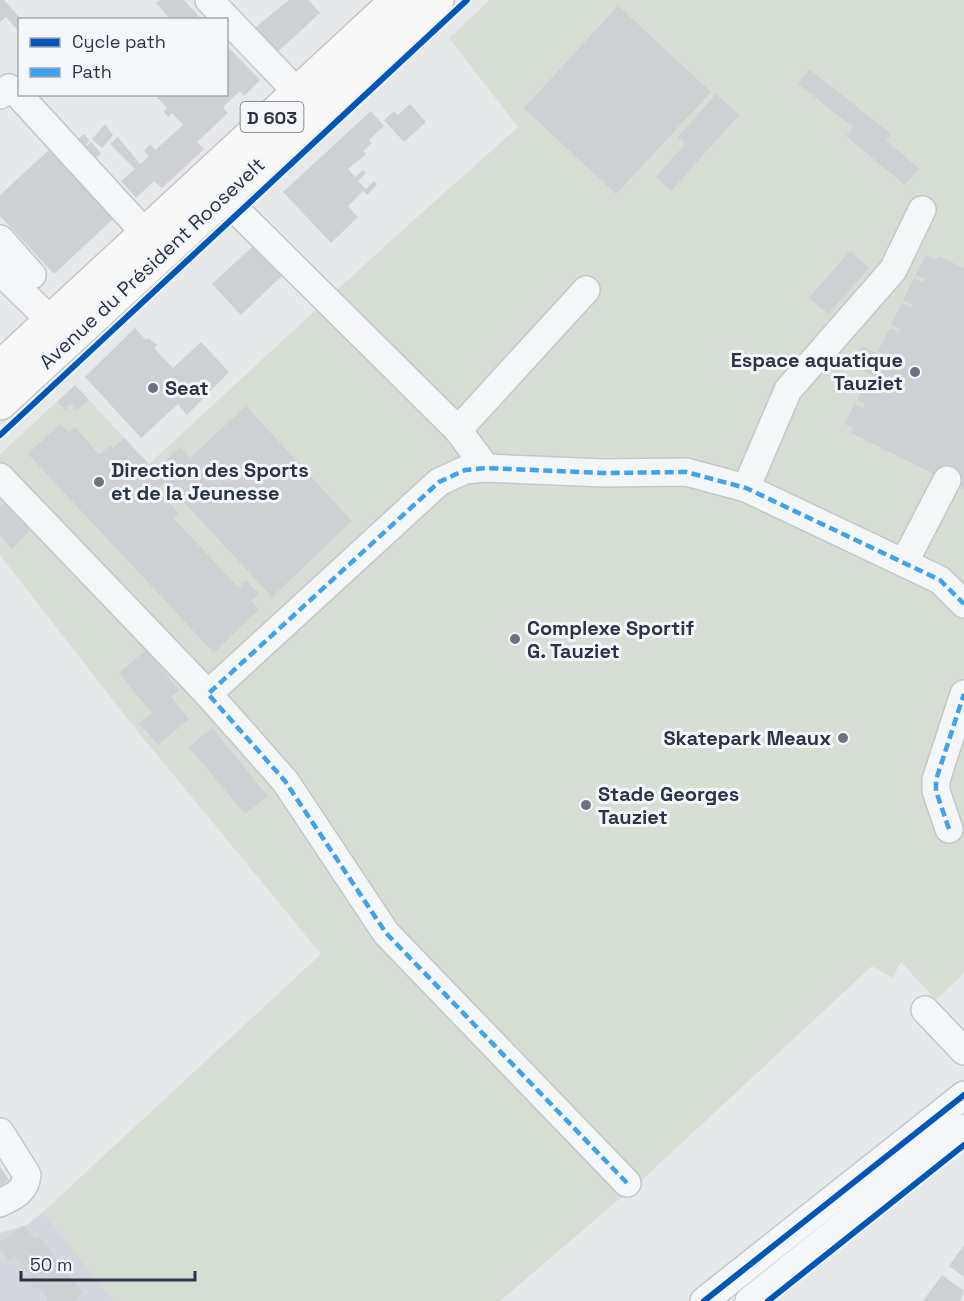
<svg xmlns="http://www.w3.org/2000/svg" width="964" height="1301" viewBox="0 0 964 1301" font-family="'Space Grotesk',sans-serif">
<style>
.built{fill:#d4d7dd}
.green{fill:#d6ded6}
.building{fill:#ced0d3}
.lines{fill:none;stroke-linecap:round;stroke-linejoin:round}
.minor-casing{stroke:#c4c6c8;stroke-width:30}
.major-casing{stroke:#c2c5c8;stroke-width:36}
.minor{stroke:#f5f6f7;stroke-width:27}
.major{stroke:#f8f8f8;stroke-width:33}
.quiet{stroke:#3ea3ec;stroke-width:4.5;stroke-dasharray:9 4.5;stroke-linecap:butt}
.cycleway-casing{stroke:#f4f6f9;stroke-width:10}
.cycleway{stroke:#0057b8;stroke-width:6}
.poi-dot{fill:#6c737f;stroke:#f4f6f9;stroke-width:2}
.labels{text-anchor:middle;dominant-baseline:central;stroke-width:6;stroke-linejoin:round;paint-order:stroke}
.shield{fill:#f4f6f9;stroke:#676e7b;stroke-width:1.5}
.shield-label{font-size:18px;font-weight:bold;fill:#2b3445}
.street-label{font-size:20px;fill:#2b3445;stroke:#f4f6f9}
.poi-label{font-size:20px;font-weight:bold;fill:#2b3445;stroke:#f4f6f9;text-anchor:start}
</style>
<rect width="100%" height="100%" fill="#e6e8ea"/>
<polygon class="built" points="43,1212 114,1301 0,1301 0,1233 27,1225"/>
<polygon class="green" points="490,0 964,0 964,973 936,1000 901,962 892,978 872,966 644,1178 500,1301 114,1301 43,1212 321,954 130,722 0,555 0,454 75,385 149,464 386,245 518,127 449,38"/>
<g class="building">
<polygon points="0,0 4,0 20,18 20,33 6,17 0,22"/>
<polygon points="160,0 184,0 202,20 171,20 156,3"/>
<polygon points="289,0 309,0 320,13 273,56 251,31"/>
<polygon points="618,6 711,92 616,194 524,108"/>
<polygon points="226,45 260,80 244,96 240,91 223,107 228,113 197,142 204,149 177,174 162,188 154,181 136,198 121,181 135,169 110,144 118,137 140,164 149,156 144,151 150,144 155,150 183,125 172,113 168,117 164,112 167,108 154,94 226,94"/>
<polygon points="809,69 891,134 886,140 919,169 905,185 846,136 853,127 798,84"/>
<polygon points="716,94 739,115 671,191 656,177 685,144 678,137"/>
<polygon points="410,104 426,122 404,142 384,120 394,111 398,115"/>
<polygon points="371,111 384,126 369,140 372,143 363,151 366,154 348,169 355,177 363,170 366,173 358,181 366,189 374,181 377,185 367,195 363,191 348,206 358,217 331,243 283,192"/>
<polygon points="105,124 113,135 102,148 92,139"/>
<polygon points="84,134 90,141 80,150 73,143"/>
<polygon points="91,142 101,153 92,162 82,150"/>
<polygon points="49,150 113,219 54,274 0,216 0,195"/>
<polygon points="255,244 283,275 241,315 212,284"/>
<polygon points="850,251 869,268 828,314 809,298"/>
<polygon points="926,255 936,260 938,256 964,268 964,489 851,433 853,428 845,424 854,404 863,408 865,404 857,400 867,380 875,384 878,378 853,366 862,346 886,358 888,356 878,351 890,328 899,332 900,329 891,325 902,303 912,308 913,305 903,300 914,278 923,283 925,279 916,275"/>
<polygon points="135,328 146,340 148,338 157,345 154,348 173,368 201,342 229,372 187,415 178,404 141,438 85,377"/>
<polygon points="75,385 89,400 77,410 71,404 65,410 57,402"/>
<polygon points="246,406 352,521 272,597 165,482 157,490 179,513 173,518 239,588 246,580 259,594 251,601 259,609 214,653 28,454 60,424 69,432 75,427 99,455 110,445 113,448 124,438 149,464 141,473 147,479 180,447 190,458"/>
<polygon points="4,503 30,530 12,549 0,535 0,507"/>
<polygon points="146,650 179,690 171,697 189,719 158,745 139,723 152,713 119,673"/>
<polygon points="212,728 268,796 245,814 189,747"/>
<polygon points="0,1167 9,1180 0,1186"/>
<polygon points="24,1226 35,1239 39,1236 83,1293 74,1301 47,1301 47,1297 42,1290 32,1287 33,1279 15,1256 9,1261 0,1249 0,1242"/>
<polygon points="964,1245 964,1277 949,1266"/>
<polygon points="942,1275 964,1291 960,1301 923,1301"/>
</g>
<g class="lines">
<defs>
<g id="minor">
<polyline points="209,0 298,93"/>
<polyline points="0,95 9,88 15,91 146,234"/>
<polyline points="224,198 458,430 486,468"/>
<polyline points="0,239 32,275"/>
<polyline points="0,271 51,321"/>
<polyline points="458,430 586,290"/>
<polyline points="0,477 208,694 285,781 386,933 627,1183"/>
<polyline points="746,488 788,390 893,270 922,210"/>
<polyline points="904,563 947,480"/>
<polyline points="208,694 439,482 465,470 486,468 604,473 686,472 746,488 940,580 964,604"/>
<polyline points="949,829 936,791 936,780 964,694"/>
<polyline points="925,1010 964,1051"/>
<path d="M0 1132 27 1175C25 1192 14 1196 0 1203"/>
<polyline points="704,1301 964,1095"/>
<polyline points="749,1301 964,1128"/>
</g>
<g id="major">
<polyline points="0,368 398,0"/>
<polyline points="0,403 437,0"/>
</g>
</defs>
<use href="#minor" class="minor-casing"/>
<use href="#major" class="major-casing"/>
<use href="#minor" class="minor"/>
<use href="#major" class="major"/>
<g class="quiet">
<polyline points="949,829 936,791 936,780 964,694"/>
<polyline points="627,1183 386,933 285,781 208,694 439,482 465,470 486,468 604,473 686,472 746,488 940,580 964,604"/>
</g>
<defs>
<g id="cycleway">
<polyline points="0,435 467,0"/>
<polyline points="704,1301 964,1095"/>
<polyline points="768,1301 964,1145"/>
</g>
</defs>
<use href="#cycleway" class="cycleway-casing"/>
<use href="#cycleway" class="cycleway"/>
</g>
<g class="poi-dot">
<circle cx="915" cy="372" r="6"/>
<circle cx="153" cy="388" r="6"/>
<circle cx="99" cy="482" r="6"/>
<circle cx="515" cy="639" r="6"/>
<circle cx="843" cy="738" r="6"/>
<circle cx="586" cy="805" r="6"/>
</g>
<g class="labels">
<rect class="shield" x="240.5" y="102" width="63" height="30" rx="4.5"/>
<g class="shield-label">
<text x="272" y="117">D 603</text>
</g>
<g class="street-label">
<text transform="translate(152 263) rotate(-43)">Avenue du Président Roosevelt</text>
</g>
<g class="poi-label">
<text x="903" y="360" text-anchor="end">Espace aquatique<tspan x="903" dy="23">Tauziet</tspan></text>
<text x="165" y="388">Seat</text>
<text x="111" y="470">Direction des Sports<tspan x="111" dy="23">et de la Jeunesse</tspan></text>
<text x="527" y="628">Complexe Sportif<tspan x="527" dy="23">G. Tauziet</tspan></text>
<text x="831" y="738" text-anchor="end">Skatepark Meaux</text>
<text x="598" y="794">Stade Georges<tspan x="598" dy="23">Tauziet</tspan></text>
</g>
</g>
<rect x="18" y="18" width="210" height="78" fill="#f4f6f9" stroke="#a4a8b1" stroke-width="1.5"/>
<rect x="30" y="38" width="30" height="9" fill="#0057b8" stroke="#a4a8b1" stroke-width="1.5"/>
<text x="72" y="48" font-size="18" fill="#2b3445">Cycle path</text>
<rect x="30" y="68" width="30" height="9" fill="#3ea3ec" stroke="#a4a8b1" stroke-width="1.5"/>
<text x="72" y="78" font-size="18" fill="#2b3445">Path</text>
<path d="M21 1271v9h174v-9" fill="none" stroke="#2b3445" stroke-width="3"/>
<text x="30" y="1271" font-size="18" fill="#2b3445" stroke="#f4f6f9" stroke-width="4.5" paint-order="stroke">50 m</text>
</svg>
